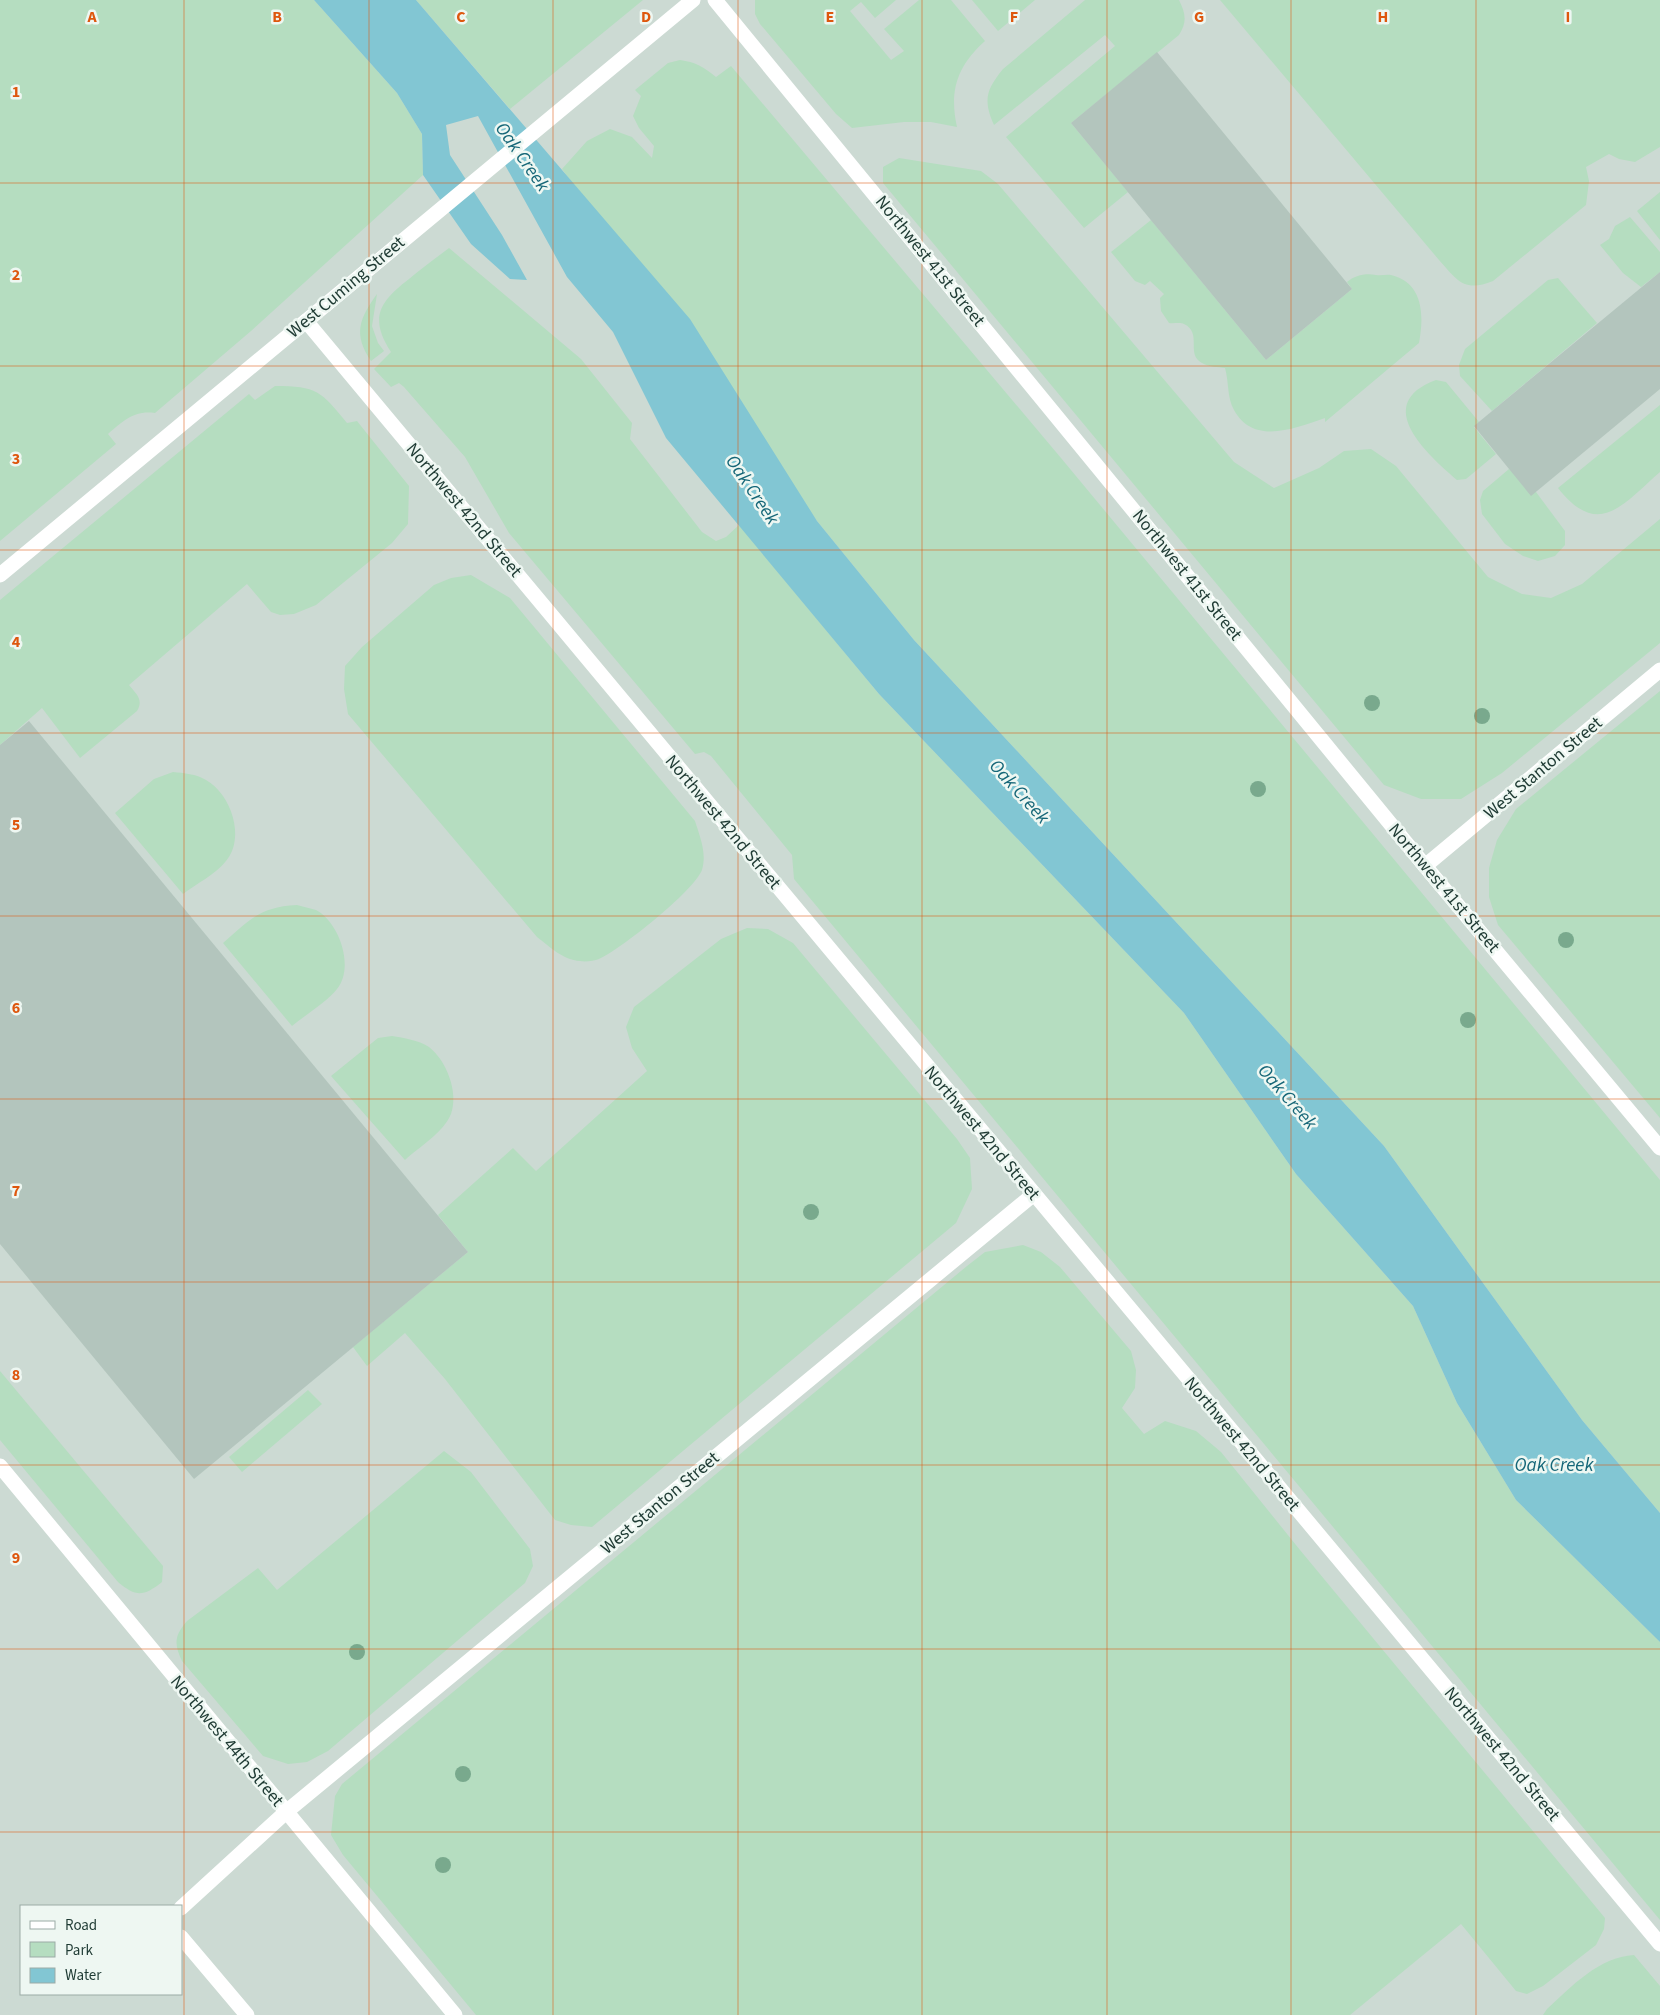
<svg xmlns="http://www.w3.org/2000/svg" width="1660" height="2015" viewBox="0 0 1660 2015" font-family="'Source Sans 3',sans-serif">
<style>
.built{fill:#ccdad3;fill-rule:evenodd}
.green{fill:#b5ddc0}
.water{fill:#82c6d3}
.building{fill:#b3c5bd}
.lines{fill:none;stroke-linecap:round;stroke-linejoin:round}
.minor{stroke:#fff;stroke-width:15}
.tree{fill:#79a98d}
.grid{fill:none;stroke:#de570e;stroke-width:1;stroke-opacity:0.55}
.labels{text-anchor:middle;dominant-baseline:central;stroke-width:5;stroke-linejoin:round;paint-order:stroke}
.street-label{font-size:18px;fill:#1e3a33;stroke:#eef7f2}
.water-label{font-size:19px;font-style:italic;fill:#166778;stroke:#eef7f2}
.grid-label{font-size:16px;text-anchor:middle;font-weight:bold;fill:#de570e;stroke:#eef7f2;stroke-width:5;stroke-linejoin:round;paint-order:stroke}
</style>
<rect width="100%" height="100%" fill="#ddeae4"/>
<path class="built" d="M0 0H1660V2015H0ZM21 1906H181V1994H21Z"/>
<g class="green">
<path d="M0 0H314L397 93 422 134 423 175 251 331 155 413C134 410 123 421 108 434L116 444 0 541Z"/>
<polygon points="416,0 643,0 510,109"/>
<path d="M755 0H896L875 18 861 2 850 11 891 60 904 51 884 29 919 0H951L985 41C957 66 949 91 957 127L931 122H904L852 128 836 114 760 24 755 14Z"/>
<polygon points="972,0 1035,0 998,31"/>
<path d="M1085 0H1179C1186 14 1187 22 1179 35L1071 123 1128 192 1084 228 1006 137 1115 46 1105 35 994 125C983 100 986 90 1003 69Z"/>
<path d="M1220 0H1660V147L1635 162 1619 159 1609 154 1586 167 1589 181 1586 205 1493 281C1464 293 1457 280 1439 260Z"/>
<path d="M680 60C695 62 704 67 716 77L731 66 1061 458 1660 1180V1513L1582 1420 1384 1146 914 640 817 521 562 169 587 141 610 129 632 137 652 158 654 146 639 128 633 116 641 96 635 90 668 63Z"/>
<polygon points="899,158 981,171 998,184 1234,462 1274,488 1319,468 1344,451 1371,449 1396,466 1488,577 1522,594 1551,598 1582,584 1660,519 1660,643 1502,773 1461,799 1421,799 1384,785 883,183 883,167"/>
<polygon points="1660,192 1660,240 1637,211"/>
<polygon points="1630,217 1660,252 1660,272 1641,287 1623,273 1600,245 1609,239 1615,226"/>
<path d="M1151 220 1266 360 1352 289 1347 282C1355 275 1366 273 1376 275 1381 276 1386 274 1391 275 1424 283 1424 316 1419 343L1325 422V418C1295 428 1254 446 1234 410 1227 398 1229 382 1225 368 1218 367 1208 367 1202 363 1185 354 1203 333 1184 324 1180 322 1173 324 1169 323L1161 311 1160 298 1164 294 1150 281 1145 285 1135 281 1111 252Z"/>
<path d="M449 248 581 359 632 423 630 439 702 532 716 541 726 537 739 525 879 694 1184 1013 1296 1174 1413 1306 1457 1403 1516 1500 1660 1642V1920L794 879 792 855 711 756 704 752 695 754 509 533 465 457 404 387 399 383 391 387 374 369 391 352C369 318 379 302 409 279 422 268 436 258 449 248Z"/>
<polygon points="1558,278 1597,323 1492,411 1460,376 1459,365 1465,349 1548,280"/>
<path d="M377 294 372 326 378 343 384 351 371 361C353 334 359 319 377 294Z"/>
<path d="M1436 380 1446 382 1479 422 1474 427 1496 454 1466 479 1457 480C1427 454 1371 404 1436 380Z"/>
<path d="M275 386C317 386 321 391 347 423L357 421 409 486 408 524 392 543 316 605 294 614 280 615 271 612 247 584 129 685C136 694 144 699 137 711L80 758 42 708 0 745V600L249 394 255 400Z"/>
<path d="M1660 405V472C1623 504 1599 540 1558 488Z"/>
<polygon points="1509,469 1536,492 1565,531 1565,545 1555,556 1538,561 1523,556 1505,544 1482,514 1480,500 1483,491"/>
<path d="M471 575 510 598 695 821C700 837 707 853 702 870 694 891 620 950 599 959 594 961 585 962 580 961 563 960 550 947 537 937L348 714 344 689 345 666 362 647 434 585 451 578Z"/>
<polygon points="1660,691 1660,1118 1498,925 1489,897 1489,868 1497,840 1516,809"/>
<path d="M173 772C184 773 196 774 206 780 231 794 246 838 226 861 216 874 196 884 183 894L115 813 154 779Z"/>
<path d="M297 905C303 907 310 908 316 910 339 922 355 967 337 989 329 1000 304 1016 292 1026L223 943C250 920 259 907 297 905Z"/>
<polygon points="747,928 768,929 793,943 957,1139 970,1158 972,1189 956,1223 592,1527 571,1525 555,1520 445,1379 405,1333 367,1366 353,1347 468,1252 438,1215 513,1148 536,1171 647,1071 632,1048 626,1027 634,1007 721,939"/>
<path d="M392 1036C404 1038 418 1040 429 1047 446 1060 459 1092 451 1114 443 1133 419 1147 405 1160L331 1076 378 1038Z"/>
<polygon points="1023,1245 1041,1252 1060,1267 1131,1351 1136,1370 1135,1388 1122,1408 1144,1434 1165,1421 1196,1431 1221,1452 1300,1550 1605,1918 1604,1929 1596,1945 1543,1986 1527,1994 1516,1991 1461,1924 1350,2015 476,2015 343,1855 331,1835 335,1796 342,1784 967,1266 985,1252"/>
<path d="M0 1371 163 1566 162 1582C143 1597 136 1597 118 1582L0 1440Z"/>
<polygon points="308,1390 322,1404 242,1472 229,1457"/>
<path d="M444 1451 471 1472 530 1549 533 1566 525 1583 328 1751 307 1762 288 1764 263 1756 182 1661C174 1644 174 1636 187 1621L258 1568 277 1590Z"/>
<path d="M1634 1955 1660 1986V2015H1543L1547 2009C1572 1986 1599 1957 1634 1955Z"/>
</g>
<polygon class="water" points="314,0 416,0 690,319 817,521 914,640 1384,1146 1582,1420 1660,1513 1660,1642 1516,1500 1457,1403 1413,1306 1296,1174 1184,1013 879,694 666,438 613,332 567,277 478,116 446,125 450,155 502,235 527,280 510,279 471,244 423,175 422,134 397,93"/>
<g class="building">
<polygon points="1157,52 1352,289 1266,360 1071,123"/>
<polygon points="1660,272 1660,389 1531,496 1474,426"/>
<polygon points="29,721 468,1252 194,1479 0,1244 0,745"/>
</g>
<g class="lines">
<g class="minor">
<polyline points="715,0 1425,866 1660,1148"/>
<polyline points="306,321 1660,1944"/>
<polyline points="0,575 693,0"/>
<polyline points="1425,866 1660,670"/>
<polyline points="0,1466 455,2015"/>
<polyline points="181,1908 286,1812 1034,1194"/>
<polyline points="181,1937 247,2015"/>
</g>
</g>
<g class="tree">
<circle cx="1372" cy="703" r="8"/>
<circle cx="1482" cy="716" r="8"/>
<circle cx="1258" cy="789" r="8"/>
<circle cx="1566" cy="940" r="8"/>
<circle cx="1468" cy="1020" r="8"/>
<circle cx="811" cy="1212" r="8"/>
<circle cx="357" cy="1652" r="8"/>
<circle cx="463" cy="1774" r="8"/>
<circle cx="443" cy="1865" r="8"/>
</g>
<path class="grid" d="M184 0V2015M369 0V2015M553 0V2015M738 0V2015M922 0V2015M1107 0V2015M1291 0V2015M1476 0V2015M0 183H1660M0 366H1660M0 550H1660M0 733H1660M0 916H1660M0 1099H1660M0 1282H1660M0 1465H1660M0 1649H1660M0 1832H1660"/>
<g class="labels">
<g class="street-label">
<text transform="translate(930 261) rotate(51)">Northwest 41st Street</text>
<text transform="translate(346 287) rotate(-40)">West Cuming Street</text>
<text transform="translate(464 510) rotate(50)">Northwest 42nd Street</text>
<text transform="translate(1187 575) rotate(51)">Northwest 41st Street</text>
<text transform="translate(1543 768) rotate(-40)">West Stanton Street</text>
<text transform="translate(723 822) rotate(50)">Northwest 42nd Street</text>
<text transform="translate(1444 888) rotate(50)">Northwest 41st Street</text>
<text transform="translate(982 1133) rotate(50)">Northwest 42nd Street</text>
<text transform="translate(1242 1444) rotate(50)">Northwest 42nd Street</text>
<text transform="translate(660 1503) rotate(-40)">West Stanton Street</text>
<text transform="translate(227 1741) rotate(50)">Northwest 44th Street</text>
<text transform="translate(1502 1754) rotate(50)">Northwest 42nd Street</text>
</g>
<g class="water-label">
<text transform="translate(522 157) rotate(55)">Oak Creek</text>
<text transform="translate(752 490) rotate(56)">Oak Creek</text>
<text transform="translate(1019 792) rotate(48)">Oak Creek</text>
<text transform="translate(1287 1097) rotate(49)">Oak Creek</text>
<text x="1554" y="1465">Oak Creek</text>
</g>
</g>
<g class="grid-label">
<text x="92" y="22">A</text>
<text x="277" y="22">B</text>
<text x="461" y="22">C</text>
<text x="646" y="22">D</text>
<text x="830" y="22">E</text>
<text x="1014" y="22">F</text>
<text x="1199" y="22">G</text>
<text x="1383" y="22">H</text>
<text x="1568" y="22">I</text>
<text x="16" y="97">1</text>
<text x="16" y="280">2</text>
<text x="16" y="464">3</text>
<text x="16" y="647">4</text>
<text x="16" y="830">5</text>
<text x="16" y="1013">6</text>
<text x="16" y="1196">7</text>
<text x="16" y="1380">8</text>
<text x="16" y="1563">9</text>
</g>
<rect x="20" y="1905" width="162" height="90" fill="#eef7f2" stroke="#9baba6"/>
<rect x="30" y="1921" width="25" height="8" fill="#ffffff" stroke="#9baba6"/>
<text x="65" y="1930" font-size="15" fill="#1e3a33">Road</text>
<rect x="30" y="1942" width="25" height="15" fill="#b5ddc0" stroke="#9baba6"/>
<text x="65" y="1955" font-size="15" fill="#1e3a33">Park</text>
<rect x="30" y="1968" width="25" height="15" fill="#82c6d3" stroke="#9baba6"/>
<text x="65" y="1980" font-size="15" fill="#1e3a33">Water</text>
</svg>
